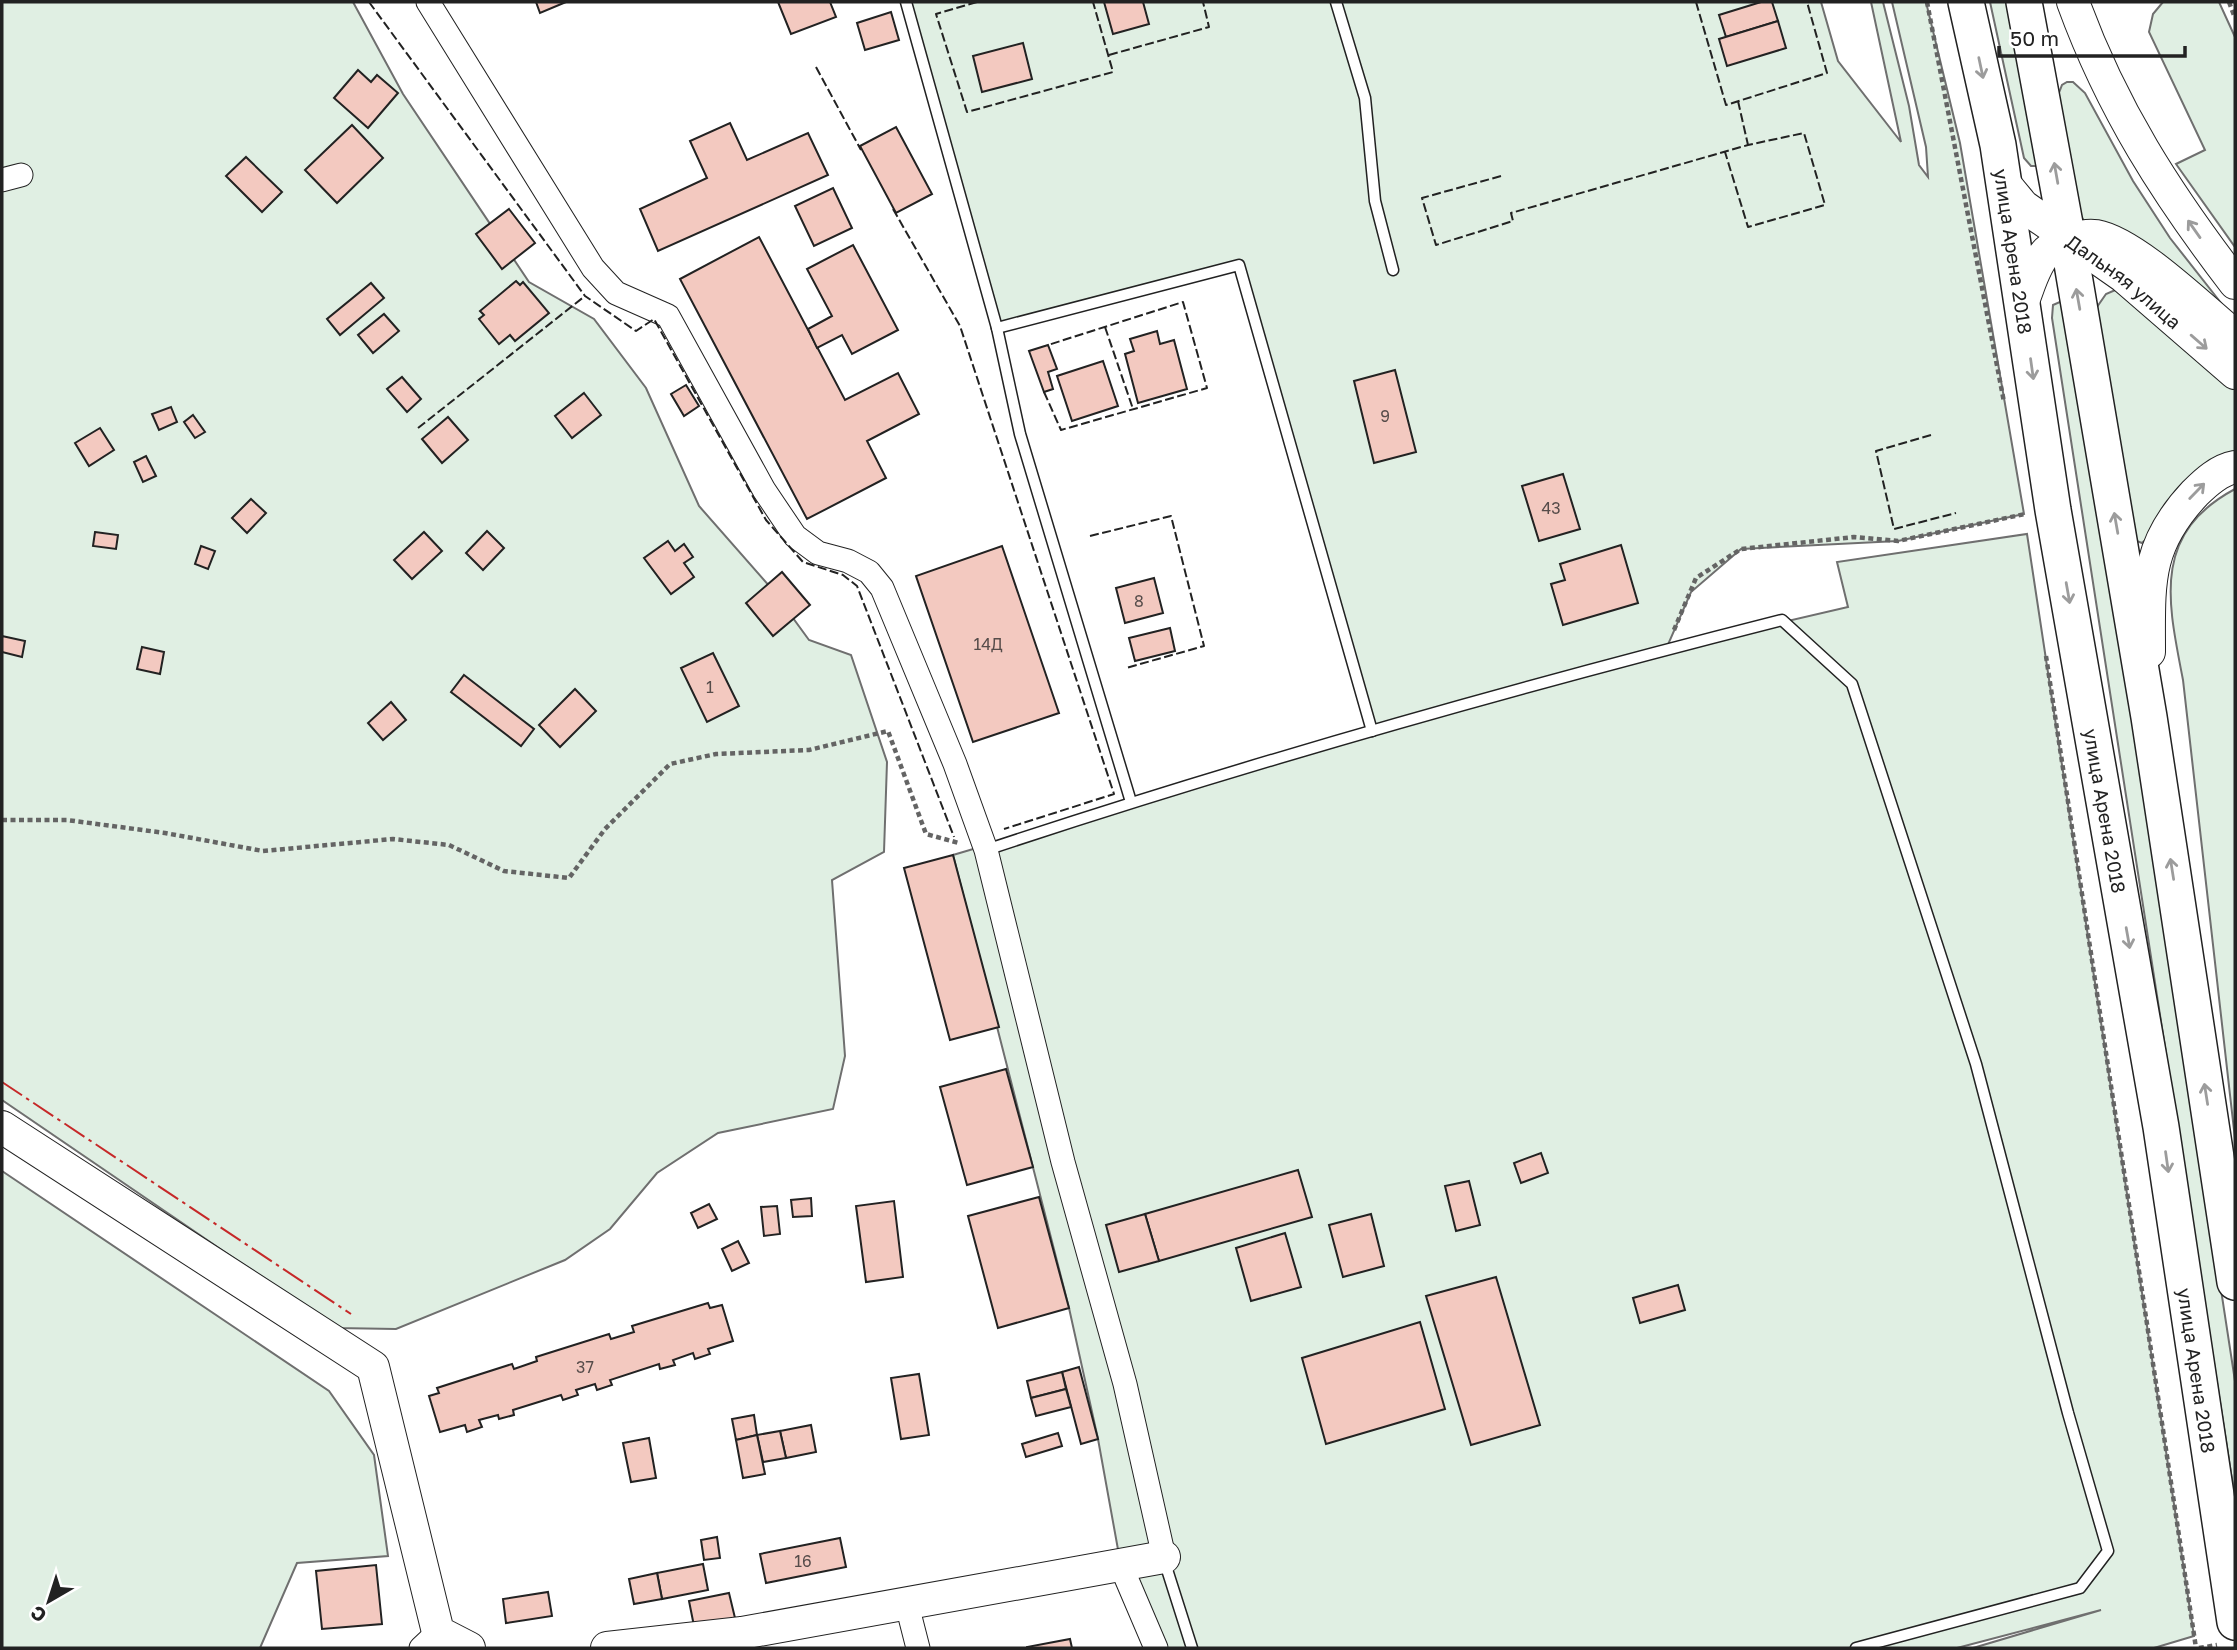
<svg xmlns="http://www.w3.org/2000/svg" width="2237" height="1650" viewBox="0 0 2237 1650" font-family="'Golos Text',sans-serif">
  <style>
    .green { fill: #e0efe3; stroke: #6f6f6f; stroke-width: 2 }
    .building { fill: #f3c9c0; stroke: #222; stroke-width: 2 }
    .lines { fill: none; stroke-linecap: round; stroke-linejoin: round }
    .lane-casing { stroke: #222; stroke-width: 13 }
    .street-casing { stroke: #222; stroke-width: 25 }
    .secondary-casing { stroke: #222; stroke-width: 34 }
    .primary-casing { stroke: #222; stroke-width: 38 }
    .path { stroke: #646464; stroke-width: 4.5; stroke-dasharray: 5 3.5; stroke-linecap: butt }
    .lane { stroke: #fff; stroke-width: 10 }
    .street { stroke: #fff; stroke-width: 23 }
    .secondary { stroke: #fff; stroke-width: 32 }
    .primary { stroke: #fff; stroke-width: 35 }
    .fence { stroke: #222; stroke-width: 2; stroke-dasharray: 9 3.5; stroke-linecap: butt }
    .power { stroke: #c62828; stroke-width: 2; stroke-dasharray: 24 5 3.5 5; stroke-linecap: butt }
    .oneway { stroke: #9c9c9c }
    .labels { text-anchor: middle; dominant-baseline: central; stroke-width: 5; stroke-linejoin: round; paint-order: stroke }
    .number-label { font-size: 16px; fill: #564c4a }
    .street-label { font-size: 19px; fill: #222; stroke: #fff }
  </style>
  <rect width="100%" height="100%" fill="#fff"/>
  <g class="green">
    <polygon points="2,2 353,2 403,94 529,282 594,319 646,388 699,506 771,588 809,640 851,655 887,762 884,852 832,880 845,1056 833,1109 718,1133 657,1173 610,1229 565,1260 396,1329 336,1328 2,1100"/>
    <polygon points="906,2 1821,2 1838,61 1901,142 1871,2 1883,2 1909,106 1919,165 1928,177 1926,147 1892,2 1926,2 1960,143 2024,514 1898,541 1741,549 1691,592 1666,649 1848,607 1837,562 2027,534 2194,1636 2154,1648 1973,1648 2101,1610 1957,1648 1148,1648 1121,1566 1098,1439 1069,1308 953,855 1372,731 1239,266 997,328"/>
    <polygon points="1990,2 2010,2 2037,166 2031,166 2024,158"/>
    <polygon points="2163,2 2219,2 2235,37 2235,247 2176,164 2205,150 2149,32 2153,14"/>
    <polygon points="2067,82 2073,82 2085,93 2133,181 2170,238 2225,308 2084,221 2079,213 2057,98 2062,85"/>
    <polygon points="2120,288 2235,385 2235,457 2142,543 2134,540 2097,307 2106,294"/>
    <polygon points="2062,301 2073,325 2235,1381 2235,1499 2052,318 2053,305"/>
    <path d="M2235,489v650l-52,-459c-15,-78 -32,-146 52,-191z"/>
    <polygon points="2,1171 329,1391 374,1455 388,1556 297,1563 260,1648 2,1648"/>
  </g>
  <g class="building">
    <polygon points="536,2 566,2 540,13"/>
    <polygon points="778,2 830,2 836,17 791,34"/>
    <polygon points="1104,2 1143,2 1149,24 1113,34"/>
    <polygon points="1761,2 1772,2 1778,21 1726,37 1719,15"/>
    <polygon points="891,12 899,40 865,50 857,23"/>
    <polygon points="1778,21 1786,48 1727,66 1719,39"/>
    <polygon points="1023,43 1032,79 982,92 973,56"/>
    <polygon points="358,70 371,82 377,75 398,93 368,128 334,98"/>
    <polygon points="730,123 747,160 808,133 828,175 658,251 640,209 707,178 690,141"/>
    <polygon points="352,125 383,158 337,203 305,170"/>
    <polygon points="896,127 932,194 896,213 860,146"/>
    <polygon points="246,157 282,192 262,212 226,176"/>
    <polygon points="833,188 852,228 814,246 795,206"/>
    <polygon points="509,209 535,243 502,269 476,234"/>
    <polygon points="759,237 845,400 898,373 919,414 867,441 886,478 807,519 680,279"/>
    <polygon points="853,245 898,330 852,354 842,335 817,348 808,329 832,316 807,269"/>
    <polygon points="516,281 520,285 523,282 549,313 515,341 510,335 499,344 479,319 484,315 480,311"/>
    <polygon points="371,283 384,298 340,335 327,319"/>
    <polygon points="384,314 399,331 373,353 358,335"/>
    <polygon points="1157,331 1160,344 1174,340 1187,389 1138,403 1125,354 1134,351 1130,339"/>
    <polygon points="1048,345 1057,369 1048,372 1053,389 1044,392 1029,351"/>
    <polygon points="1103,361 1118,406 1072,421 1057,376"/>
    <polygon points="1395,370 1416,452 1374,463 1354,381"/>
    <polygon points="402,377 421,399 407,412 387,389"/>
    <polygon points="686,385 699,406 684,416 671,394"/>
    <polygon points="584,393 601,415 572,438 555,416"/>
    <polygon points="171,407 177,422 159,430 152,414"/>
    <polygon points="193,415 205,432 195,438 184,422"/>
    <polygon points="448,417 468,440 442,463 422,439"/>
    <polygon points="100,428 114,450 89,466 75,443"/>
    <polygon points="146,456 156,476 143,482 134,462"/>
    <polygon points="1563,474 1580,529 1539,541 1522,486"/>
    <polygon points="251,499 266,513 247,533 232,518"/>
    <polygon points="487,531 504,548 483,570 466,553"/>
    <polygon points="95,532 118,535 116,549 93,546"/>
    <polygon points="424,532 442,551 412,579 394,560"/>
    <polygon points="668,541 675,551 684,544 693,557 684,563 694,577 671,594 644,558"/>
    <polygon points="1621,545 1638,603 1563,625 1551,584 1565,580 1560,564"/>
    <polygon points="201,546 215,551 208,569 195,564"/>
    <polygon points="1002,546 1059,713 973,742 916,576"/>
    <polygon points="782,572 810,605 773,636 746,603"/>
    <polygon points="1154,578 1163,613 1125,623 1116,588"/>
    <polygon points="1170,628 1175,651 1135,661 1129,638"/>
    <polygon points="2,636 25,641 22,657 2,652"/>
    <polygon points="142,647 164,652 160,674 137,669"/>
    <polygon points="713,653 739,706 707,722 681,668"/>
    <polygon points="464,675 534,729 521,746 451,692"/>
    <polygon points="575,689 596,711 560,747 539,725"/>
    <polygon points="391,702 406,720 383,740 368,723"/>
    <polygon points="953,855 999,1027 950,1040 904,868"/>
    <polygon points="1006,1069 1033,1167 967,1185 940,1087"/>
    <polygon points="1541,1153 1548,1173 1521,1183 1514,1163"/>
    <polygon points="1298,1170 1312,1217 1159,1261 1145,1214"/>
    <polygon points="1469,1181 1480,1225 1456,1231 1445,1186"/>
    <polygon points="1039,1197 1069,1308 998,1328 968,1216"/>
    <polygon points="811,1198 812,1216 793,1217 791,1200"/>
    <polygon points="894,1201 903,1277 866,1282 856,1206"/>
    <polygon points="709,1204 717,1219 698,1228 691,1213"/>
    <polygon points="777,1206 780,1234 764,1236 761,1207"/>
    <polygon points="1145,1214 1159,1261 1119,1272 1106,1225"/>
    <polygon points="1371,1214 1384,1266 1343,1277 1329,1225"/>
    <polygon points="1285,1233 1301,1287 1251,1301 1236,1248"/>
    <polygon points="738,1241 749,1263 732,1271 722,1249"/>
    <polygon points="1496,1277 1540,1425 1471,1445 1426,1296"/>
    <polygon points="1678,1285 1685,1310 1640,1323 1633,1298"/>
    <polygon points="708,1303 710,1308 722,1305 733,1341 708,1349 710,1354 695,1359 693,1353 673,1360 675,1365 660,1369 659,1364 610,1380 612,1385 597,1390 595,1384 576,1390 578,1395 563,1400 561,1395 513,1410 514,1415 499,1419 498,1415 479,1420 482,1427 467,1432 465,1425 440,1432 429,1396 439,1393 437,1388 512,1364 514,1369 537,1361 536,1357 609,1334 611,1339 634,1332 632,1326"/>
    <polygon points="1420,1322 1445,1409 1326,1444 1302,1358"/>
    <polygon points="1079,1367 1098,1439 1081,1444 1062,1372"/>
    <polygon points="1062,1372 1066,1389 1031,1398 1027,1381"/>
    <polygon points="919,1374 929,1435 901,1439 891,1378"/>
    <polygon points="1066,1389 1071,1407 1036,1416 1031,1398"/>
    <polygon points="754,1415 757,1435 736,1440 732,1419"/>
    <polygon points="811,1425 816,1452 786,1458 780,1431"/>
    <polygon points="780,1431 786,1458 763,1462 757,1435"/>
    <polygon points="1058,1433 1062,1446 1026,1457 1022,1444"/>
    <polygon points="757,1435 765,1474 743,1478 736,1440"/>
    <polygon points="649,1438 656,1478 631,1482 623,1443"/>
    <polygon points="717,1537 720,1558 704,1560 701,1540"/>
    <polygon points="840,1538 846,1567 766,1583 760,1554"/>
    <polygon points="703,1564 708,1590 662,1599 657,1573"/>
    <polygon points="376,1565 382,1624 322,1629 316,1571"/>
    <polygon points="657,1573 662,1599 634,1604 629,1579"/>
    <polygon points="548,1592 552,1616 506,1623 503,1599"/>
    <polygon points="729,1593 735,1618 694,1626 689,1601"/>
    <polygon points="1070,1639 1072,1648 1027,1648 1027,1647"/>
  </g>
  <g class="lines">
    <defs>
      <g id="lane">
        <polyline points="906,2 997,328 1020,434 1131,802"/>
        <polyline points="1336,2 1365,98 1375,201 1393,270"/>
        <polyline points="997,328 1239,265 1372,731"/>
        <path d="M986,850c262,-87 528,-162 796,-230l70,64 124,380 92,349 40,138 -28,37 -224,60"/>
        <polyline points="1164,1560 1192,1648"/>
      </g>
      <g id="street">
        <polyline points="428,2 593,268 616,293 668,316 764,490 795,536 818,553 848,561 869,572 882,588 955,764 986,850 1063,1162 1125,1384 1164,1557"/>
        <polyline points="2,180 21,175"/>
        <polyline points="1121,1566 1156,1648"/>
        <polyline points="907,1605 918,1648"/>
        <polyline points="421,1648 438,1632"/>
      </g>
      <g id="secondary">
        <path d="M2073,2c39,107 93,191 162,281"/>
        <path id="s1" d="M2004,183l19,23 100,70 112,97"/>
        <path d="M2023,301c6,-15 13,-42 27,-52 11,-8 33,-15 46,-13 39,7 107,74 139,100"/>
        <path d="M2149,652c0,-68 -4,-106 46,-159 11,-11 24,-23 40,-26"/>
        <polyline points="2,1127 373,1367 438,1632 469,1648"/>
        <polyline points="607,1648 742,1633 1164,1557"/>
      </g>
      <g id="primary">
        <path id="s2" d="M1966,2l32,143 55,365 108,617 74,495"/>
        <polyline points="2024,2 2068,240 2149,717 2235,1282"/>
      </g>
    </defs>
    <use href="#lane" class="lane-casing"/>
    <use href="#street" class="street-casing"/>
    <use href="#secondary" class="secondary-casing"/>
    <use href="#primary" class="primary-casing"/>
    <g class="path">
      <polyline points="1927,2 2004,402"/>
      <polyline points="2229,2 2235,18"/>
      <polyline points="1674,630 1696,578 1741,549 1854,537 1898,541 2025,514"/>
      <polyline points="2046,656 2196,1648"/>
      <polyline points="2,820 67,820 165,833 263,851 393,839 449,845 504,871 569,878 605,829 670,764 716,754 809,750 888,731 926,834 959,843"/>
      <polyline points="2199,1648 2217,1645"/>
    </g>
    <use href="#lane" class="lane"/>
    <use href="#street" class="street"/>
    <use href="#secondary" class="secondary"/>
    <use href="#primary" class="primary"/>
    <g class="fence">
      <polyline points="369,2 585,296 636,331 654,319 766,520 803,562 843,575 857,586 954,837"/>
      <polyline points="977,2 936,14 967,112 1113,72 1093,2"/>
      <polyline points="1696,2 1726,105 1827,73 1807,2"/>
      <polyline points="1109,55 1209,27 1203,2"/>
      <polyline points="816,67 861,150"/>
      <polyline points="1738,101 1748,145"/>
      <polyline points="1501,176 1422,198 1436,245 1513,221 1511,213 1748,145 1804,133 1825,205 1748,227 1725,152"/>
      <polyline points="893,209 960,326 1114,794 1004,829"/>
      <polyline points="1105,327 1133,409"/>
      <polyline points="1044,392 1061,430 1207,388 1183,302 1048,345"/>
      <polyline points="418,428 585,296"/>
      <polyline points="1931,435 1876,451 1894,529 1956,513"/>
      <polyline points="1090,536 1171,516 1204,646 1126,668"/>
    </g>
    <polyline class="power" points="2,1082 351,1314"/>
  </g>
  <defs><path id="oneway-shaft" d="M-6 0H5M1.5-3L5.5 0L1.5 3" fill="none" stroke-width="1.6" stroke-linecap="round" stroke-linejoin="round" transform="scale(1.75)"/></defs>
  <g class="oneway">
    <use href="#oneway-shaft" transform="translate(1981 68) rotate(78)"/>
    <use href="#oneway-shaft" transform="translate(2056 173) rotate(-100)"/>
    <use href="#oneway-shaft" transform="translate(2194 229) rotate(-125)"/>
    <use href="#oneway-shaft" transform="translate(2078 299) rotate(-100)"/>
    <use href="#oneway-shaft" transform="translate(2199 342) rotate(41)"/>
    <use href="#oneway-shaft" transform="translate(2032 369) rotate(82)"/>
    <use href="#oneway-shaft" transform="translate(2197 491) rotate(-46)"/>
    <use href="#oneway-shaft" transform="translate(2116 523) rotate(-100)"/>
    <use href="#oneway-shaft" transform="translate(2068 593) rotate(80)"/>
    <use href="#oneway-shaft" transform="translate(2172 869) rotate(-99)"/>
    <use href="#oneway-shaft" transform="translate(2128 938) rotate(80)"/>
    <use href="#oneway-shaft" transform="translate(2206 1094) rotate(-99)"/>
    <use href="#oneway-shaft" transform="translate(2167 1162) rotate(82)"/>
  </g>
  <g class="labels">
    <g class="number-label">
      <text x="1385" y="416">9</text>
      <text x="1551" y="508">43</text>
      <text x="1139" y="601">8</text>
      <text x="988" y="644">14Д</text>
      <text x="710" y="687">1</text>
      <text x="585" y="1367">37</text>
      <text x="803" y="1561">16</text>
    </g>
    <g class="street-label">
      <text stroke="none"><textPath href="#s2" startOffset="254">улица Арена 2018</textPath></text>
      <text stroke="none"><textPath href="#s1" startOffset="156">Дальняя улица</textPath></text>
      <text stroke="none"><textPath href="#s2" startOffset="821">улица Арена 2018</textPath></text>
      <text stroke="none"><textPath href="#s2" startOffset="1388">улица Арена 2018</textPath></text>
    </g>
  </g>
  <rect width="2237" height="1650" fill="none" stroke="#222222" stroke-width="7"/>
  <g transform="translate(49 1601) rotate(219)" stroke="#ffffff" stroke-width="5" paint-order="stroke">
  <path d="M0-5L12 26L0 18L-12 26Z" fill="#222222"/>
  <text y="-10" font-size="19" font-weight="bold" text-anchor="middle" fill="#222222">С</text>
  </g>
  <path d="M1999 46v10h186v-10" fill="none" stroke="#222222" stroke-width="3.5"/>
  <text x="2010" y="46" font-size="21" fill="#222222" stroke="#ffffff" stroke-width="5" paint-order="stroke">50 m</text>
</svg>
